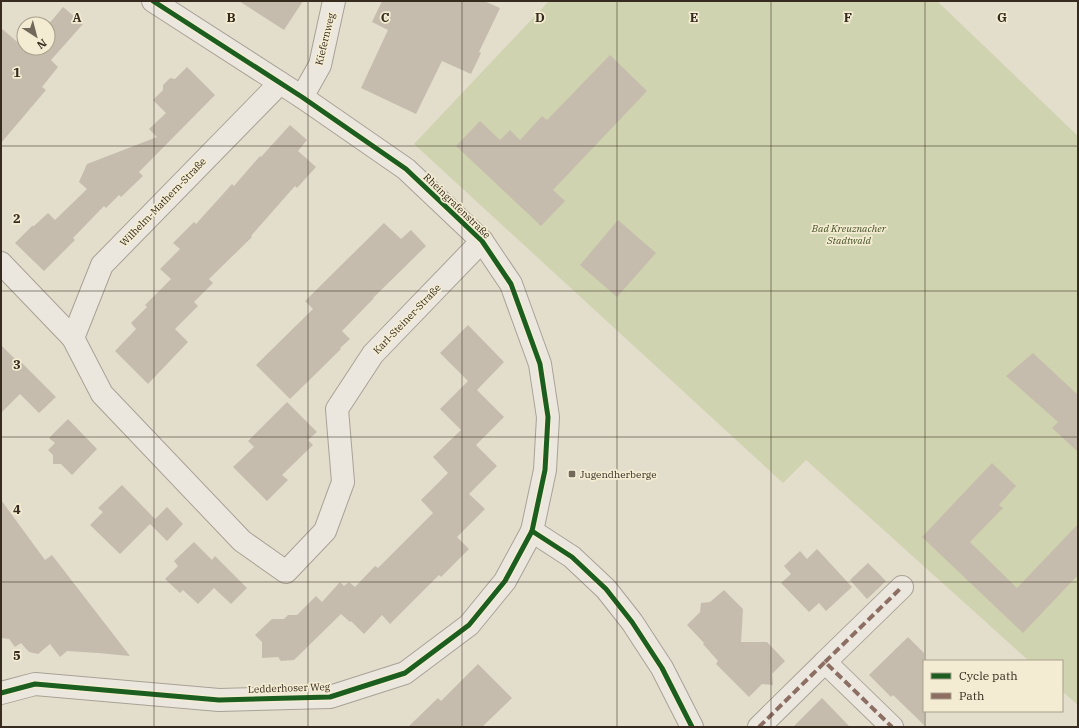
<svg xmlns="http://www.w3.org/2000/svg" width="1079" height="728" viewBox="0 0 1079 728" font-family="'IBM Plex Serif',serif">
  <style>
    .green { fill: #d0d3af }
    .building { fill: #c6bcad }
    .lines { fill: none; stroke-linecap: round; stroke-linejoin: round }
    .minor-casing { stroke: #a8a296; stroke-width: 24 }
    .minor { stroke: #ebe7de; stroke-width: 22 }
    .quiet { stroke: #8d6e63; stroke-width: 4; stroke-dasharray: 8 4; stroke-linecap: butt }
    .cycleway-casing { stroke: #f4ecd2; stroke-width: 8 }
    .cycleway { stroke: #1b5e20; stroke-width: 5 }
    .grid { fill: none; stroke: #362b1e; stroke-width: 1; stroke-opacity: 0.55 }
    .poi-dot { fill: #73695b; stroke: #f4ecd2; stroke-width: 1.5 }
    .labels { text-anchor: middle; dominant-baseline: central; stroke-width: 3.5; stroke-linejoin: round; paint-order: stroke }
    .street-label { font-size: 10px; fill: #362b1e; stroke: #f4ecd2 }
    .park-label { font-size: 10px; font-style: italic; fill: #445225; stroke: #f4ecd2 }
    .poi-label { font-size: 10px; fill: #362b1e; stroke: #f4ecd2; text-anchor: start }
    .grid-label { font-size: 13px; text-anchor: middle; font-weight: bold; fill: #362b1e; stroke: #f4ecd2; stroke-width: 3.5; stroke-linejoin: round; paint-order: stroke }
  </style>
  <rect width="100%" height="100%" fill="#e3ddcc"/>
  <polygon class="green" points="549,1 937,1 1078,136 1078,705 1062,691 1062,661 1029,661 806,460 783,483 414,144"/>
  <g class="building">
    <polygon points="239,1 303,1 284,30"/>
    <polygon points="382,1 484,1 500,8 479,52 481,53 471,74 442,61 416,114 361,88 388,30 372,22"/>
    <polygon points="63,7 83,24 51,60 58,67 42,87 46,90 1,143 1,28 22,46 24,43 24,48 48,48 48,25"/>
    <polygon points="610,55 647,91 553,190 565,201 541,226 456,146 480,121 500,140 510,130 520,140 542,116 547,120"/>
    <polygon points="187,67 215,95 139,172 143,176 121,197 119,195 106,208 104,206 73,238 75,240 44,271 15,243 32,226 34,226 48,213 55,220 87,189 79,182 87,164 157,137 149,129 166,113 153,100 163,90 163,85 170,78 175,79"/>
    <polygon points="290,125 307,140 298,151 316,167 297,188 295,186 251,236 252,237 209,279 213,283 194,302 198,306 175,329 188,342 148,384 115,351 136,329 131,323 147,307 145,305 171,279 160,269 180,249 173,243 194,222 196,224 232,184 234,186 260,156 261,157"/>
    <polygon points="618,220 656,253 617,297 580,265"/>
    <polygon points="384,223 401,239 411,230 426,246 373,298 374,298 342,331 350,339 340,348 341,349 290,399 256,365 313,309 305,301"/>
    <polygon points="468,325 504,362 477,390 504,417 476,445 497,466 469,494 485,509 457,537 469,549 441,577 439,575 390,624 382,615 364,634 351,621 350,622 341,614 294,660 281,661 278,657 262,658 262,642 255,635 272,619 284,619 288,615 297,615 316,596 322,602 340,582 344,586 349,582 355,587 375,566 378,568 433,513 421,500 448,473 433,457 461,430 440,409 468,381 440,353"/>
    <polygon points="1,345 16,360 20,361 56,397 39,413 20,394 1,413"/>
    <polygon points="1033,353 1078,395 1078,452 1052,428 1058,422 1006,376"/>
    <polygon points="287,402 317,432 308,440 313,445 282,475 288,480 267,501 233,467 254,447 248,441"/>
    <polygon points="68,419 97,449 72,475 61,464 53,464 53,455 48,450 55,443 49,438"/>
    <polygon points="992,463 1016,486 999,505 1003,508 970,542 1017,588 1078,524 1078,575 1023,633 922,537"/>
    <polygon points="122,485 155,519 167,507 183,524 167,541 150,524 120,554 90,525 103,512 98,508"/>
    <polygon points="1,500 45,560 52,555 130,656 98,653 67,651 60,657 50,644 38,654 29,652 21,643 15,647 9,639 1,638"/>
    <polygon points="194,542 212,560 215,556 247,588 231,604 214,588 198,604 183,590 180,593 165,579 178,566 174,561"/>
    <polygon points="817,549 852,587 826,611 819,603 809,612 781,583 791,574 784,566 800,551 807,559"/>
    <polygon points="868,563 886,581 867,599 850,580"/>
    <polygon points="724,590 743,609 741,642 767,642 785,661 772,674 773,685 762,684 749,697 716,664 718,661 703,644 704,643 687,625 700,612 701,603 710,602"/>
    <polygon points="908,637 924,653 924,725 893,695 891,697 869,675"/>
    <polygon points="478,664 512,698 482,727 408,727 438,698 441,701"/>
    <polygon points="822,698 850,727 793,727"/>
  </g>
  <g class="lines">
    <defs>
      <g id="minor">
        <polyline points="280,83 102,265 73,338 102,394 242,541 286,572 325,531 343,482 337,409 373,354 482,241"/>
        <polyline points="302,97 320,65 334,1"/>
        <polyline points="1,263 73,338"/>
        <polyline points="532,531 572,557 606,589 632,622 662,668 692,727"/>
        <polyline points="825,662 902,587"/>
        <polyline points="1,693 35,684 219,700 330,697 405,673 469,625 505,581 532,531 545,470 548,417 540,364 511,284 482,241 406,169 302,97 153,1"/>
        <polyline points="759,727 825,662 892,727"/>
      </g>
    </defs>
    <use href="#minor" class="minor-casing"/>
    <use href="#minor" class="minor"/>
    <g class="quiet">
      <polyline points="825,662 902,587"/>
      <polyline points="759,727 825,662 892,727"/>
    </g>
    <defs>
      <g id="cycleway">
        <polyline points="532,531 572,557 606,589 632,622 662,668 692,727"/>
        <polyline points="1,693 35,684 219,700 330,697 405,673 469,625 505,581 532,531 545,470 548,417 540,364 511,284 482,241 406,169 302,97 153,1"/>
      </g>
    </defs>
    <use href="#cycleway" class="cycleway-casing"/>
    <use href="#cycleway" class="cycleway"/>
  </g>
  <path class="grid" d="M154,1v726M308,1v726M462,1v726M617,1v726M771,1v726M925,1v660M1,146h1077M1,291h1077M1,437h1077M1,582h1077M925,711v16"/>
  <rect class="poi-dot" x="568" y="470" width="8" height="8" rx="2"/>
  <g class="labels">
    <g class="street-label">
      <text transform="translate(325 39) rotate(-76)">Kiefernweg</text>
      <text transform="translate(163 202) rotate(-46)">Wilhelm-Mathern-Straße</text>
      <text transform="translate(457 206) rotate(44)">Rheingrafenstraße</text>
      <text transform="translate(407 319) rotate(-46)">Karl-Steiner-Straße</text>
      <text transform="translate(289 688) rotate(-2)">Ledderhoser Weg</text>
    </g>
    <g class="park-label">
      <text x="849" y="228">Bad Kreuznacher<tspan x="849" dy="12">Stadtwald</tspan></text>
    </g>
    <g class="poi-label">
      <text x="580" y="474">Jugendherberge</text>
    </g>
  </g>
  <g class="grid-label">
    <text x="77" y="22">A</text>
    <text x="231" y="22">B</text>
    <text x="385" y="22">C</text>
    <text x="540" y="22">D</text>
    <text x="694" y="22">E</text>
    <text x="848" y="22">F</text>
    <text x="1002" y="22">G</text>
    <text x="17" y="77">1</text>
    <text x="17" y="223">2</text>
    <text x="17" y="369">3</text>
    <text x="17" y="514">4</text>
    <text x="17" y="660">5</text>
  </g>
  <rect width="1079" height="728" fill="none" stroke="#362b1e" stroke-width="4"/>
  <rect x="923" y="660" width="140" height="52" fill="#f4ecd2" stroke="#a89f8a"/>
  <rect x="931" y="673" width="20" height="6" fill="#1b5e20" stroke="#a89f8a"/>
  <text x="959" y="680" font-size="12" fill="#362b1e">Cycle path</text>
  <rect x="931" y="693" width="20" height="6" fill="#8d6e63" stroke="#a89f8a"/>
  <text x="959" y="700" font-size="12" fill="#362b1e">Path</text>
  <g transform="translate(36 36) rotate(144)"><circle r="19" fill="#f4ecd2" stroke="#a89f8a"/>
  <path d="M0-3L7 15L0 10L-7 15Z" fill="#73695b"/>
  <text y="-6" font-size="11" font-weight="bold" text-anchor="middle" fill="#362b1e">N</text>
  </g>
</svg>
